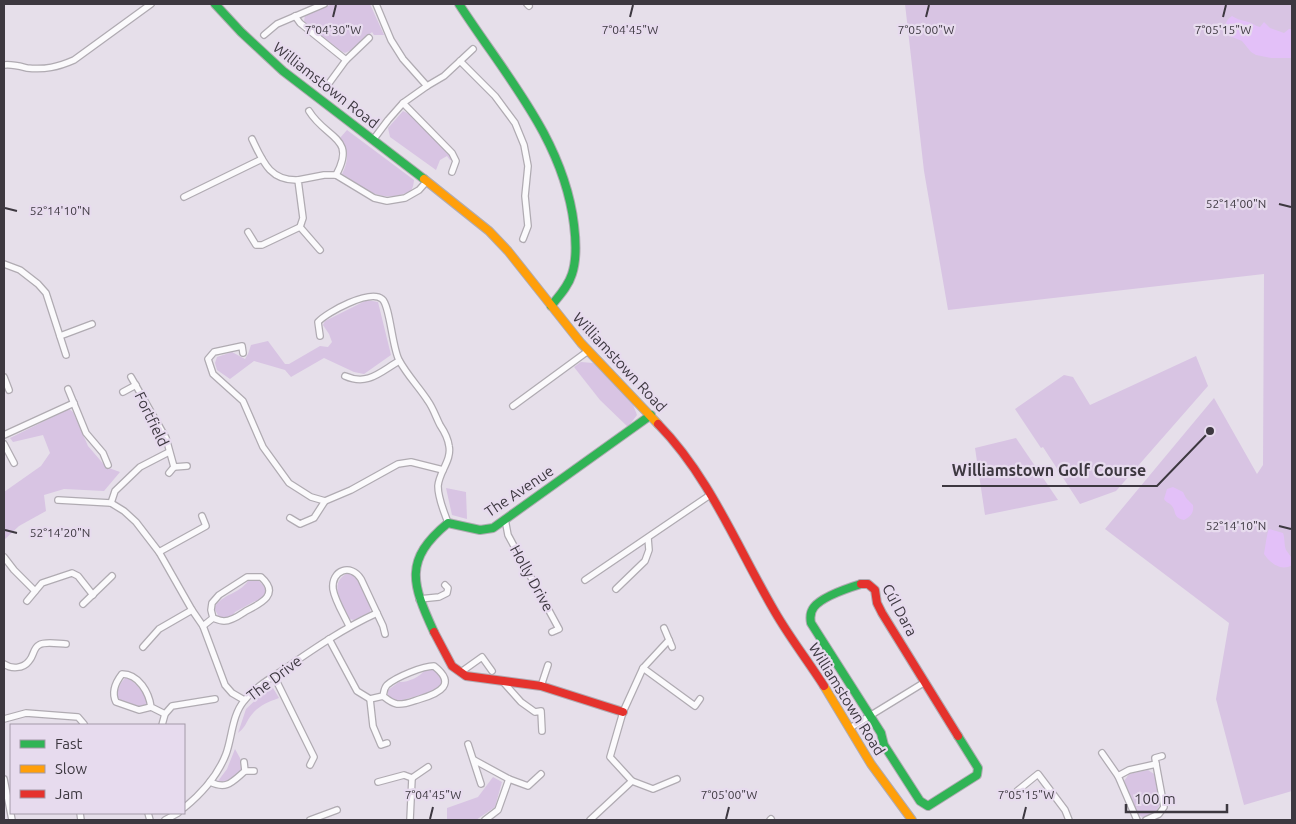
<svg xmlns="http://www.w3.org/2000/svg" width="1296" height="824" viewBox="0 0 1296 824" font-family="Ubuntu,sans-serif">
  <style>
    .green { fill: #d8c4e3 }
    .water { fill: #e3c0f8 }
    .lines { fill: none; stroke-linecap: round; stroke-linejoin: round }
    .street-casing { stroke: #b0abb2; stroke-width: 8 }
    .fast-casing { stroke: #b0abb2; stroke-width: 10 }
    .slow-casing { stroke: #b0abb2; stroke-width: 10 }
    .jam-casing { stroke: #b0abb2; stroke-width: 10 }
    .street { stroke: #fbfafc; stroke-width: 5.5 }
    .fast { stroke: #30b455; stroke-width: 8 }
    .slow { stroke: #ff9f0a; stroke-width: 8 }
    .jam { stroke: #e5322d; stroke-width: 8 }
    .ticks { fill: none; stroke: #3d3840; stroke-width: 2 }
    .labels { text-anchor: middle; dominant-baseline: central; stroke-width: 4.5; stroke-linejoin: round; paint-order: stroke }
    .street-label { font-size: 15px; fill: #3d3840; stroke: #e7dbee }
    .ticks-label { font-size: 12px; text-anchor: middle; fill: #3d3840; stroke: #e7dbee; stroke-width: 4.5; stroke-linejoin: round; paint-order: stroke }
    .leader { fill: none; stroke: #3d3840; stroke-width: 2 }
    .callout-dot { fill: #3d3840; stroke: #e7dbee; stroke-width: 2 }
    .callout-label { font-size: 16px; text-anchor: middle; font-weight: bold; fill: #3d3840; stroke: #e7dbee; stroke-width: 4.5; stroke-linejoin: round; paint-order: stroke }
  </style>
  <rect width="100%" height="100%" fill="#e6dfea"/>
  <g class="green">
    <polygon points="333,4 370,4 384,35 374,35 372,32 351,50 345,53 341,51 304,22 305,14"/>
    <polygon points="905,4 1292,4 1292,791 1244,805 1216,699 1229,623 1105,529 1214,398 1257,474 1263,465 1264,274 948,310 924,171"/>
    <path d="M403,111c16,7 42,33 50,49h-3l-3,-4 -7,4 -4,10 -46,-33 -2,-9z"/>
    <path d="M347,130l67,50c-1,9 -2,12 -11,14 -26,8 -40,-7 -61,-20 7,-13 7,-24 -2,-36z"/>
    <polygon points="367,300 378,302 391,355 364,374 354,372 324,358 291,377 285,370 254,361 230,379 217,370 215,363 217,357 232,352 245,359 248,354 251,345 268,341 285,364 289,364 320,346 328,347 332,342 329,334 323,325 325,321"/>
    <polygon points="1196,356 1208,386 1116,491 1080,504 1043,447 1041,448 1015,409 1064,375 1073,377 1090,405"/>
    <polygon points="581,362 593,363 632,402 637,415 628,427 600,400 574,367"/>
    <polygon points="69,409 73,412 88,446 106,467 120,472 104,491 64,489 44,495 46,511 19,526 4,540 4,492 41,466 50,453 43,435 13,442 10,438"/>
    <polygon points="1016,438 1058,500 985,515 975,448"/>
    <polygon points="446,488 466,492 467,519 452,515"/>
    <path d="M346,574h5l6,4 14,29 -1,5 -16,8 -5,-1c-6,-14 -21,-35 -3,-45z"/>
    <path d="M257,579l7,7 2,7 -4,6 -5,3 -2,-1 -20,11c-3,6 -9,6 -16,5l-5,-9c9,-15 24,-13 34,-27z"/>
    <path d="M434,669c8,5 10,13 4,21l-39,11 -11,-4v-7l11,-8c7,1 21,-5 25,-11z"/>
    <path d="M126,677c10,6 19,15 21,27 -8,7 -20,0 -28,-3l-3,-7 5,-11z"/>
    <path d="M269,687l4,1 6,10c-14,5 -23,9 -31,22 -3,6 -5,9 -10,13l8,-24z"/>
    <polygon points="235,749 240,758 241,771 226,783 221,784 218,781 227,769"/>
    <path d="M1148,770l6,4c5,19 15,38 -12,43l-4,-3 -14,-33 5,-7z"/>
    <polygon points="493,777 502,782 495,807 476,820 447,820 447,808 478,797"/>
  </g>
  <g class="water">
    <path d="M1232,16c6,4 10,4 16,6 5,1 7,4 12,5l4,-5 6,6 14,5 5,-4h3v29h-21l-15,-3 -5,-3 -9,-11 -15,-6c-2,-8 -3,-14 5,-19z"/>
    <path d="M1173,487l10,5 3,6 7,7c1,8 -2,11 -9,15 -13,-3 -6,-9 -14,-16 -2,-1 -5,-3 -6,-5l3,-10z"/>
    <path d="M1269,529l14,4c2,5 1,12 3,17 4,6 7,7 6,15 -11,7 -22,-2 -28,-11 1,-5 3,-22 5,-25z"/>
  </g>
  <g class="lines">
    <defs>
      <g id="street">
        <polyline points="376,4 391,40 403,59 427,86"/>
        <polyline points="527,4 529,6"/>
        <polyline points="295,16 300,23 346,60"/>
        <polyline points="264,35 277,24 324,4"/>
        <polyline points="460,61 495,96 515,123 524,145 528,166 525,196 528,226 523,239"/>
        <path d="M4,65c8,-1 15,1 23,3 18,2 31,-1 47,-8l77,-56"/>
        <polyline points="327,86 346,60 369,38"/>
        <polyline points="403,103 452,153 456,161 452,172"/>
        <path d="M309,111c17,28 48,26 27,64"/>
        <path d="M252,139c11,23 18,42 46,41"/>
        <polyline points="373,140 388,120 403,103 427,86 444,76 473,49"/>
        <polyline points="184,197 262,159"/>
        <polyline points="300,227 320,250"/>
        <polyline points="248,232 256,245 262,245 300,227 303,218 298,180 324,175 336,175 374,198 387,201 405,198 419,190 427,181"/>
        <polyline points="4,264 20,270 38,284 46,293 66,355"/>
        <polyline points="60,336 92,324"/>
        <path d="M320,336l-2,-14c9,-10 52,-33 64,-23 8,6 10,48 17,61 8,15 20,27 29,41 5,7 8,16 12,24 4,6 8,13 9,21 3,14 -10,26 -11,40 0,13 6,25 10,37"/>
        <polyline points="243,353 242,346 214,352 208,359 213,374 243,401 263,447 289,483 311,497 325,501"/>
        <path d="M345,376c23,10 35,-4 54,-15"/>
        <polyline points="4,377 9,390"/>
        <polyline points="131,377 166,438 174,467"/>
        <polyline points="68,389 86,433 103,453 108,465"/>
        <polyline points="123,392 136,385"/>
        <polyline points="513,406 588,351"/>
        <polyline points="4,435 74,403"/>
        <polyline points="4,444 14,463"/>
        <polyline points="169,473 174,467 187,466"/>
        <polyline points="58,500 111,503 124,511 136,522 159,552 192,610 203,626 225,685 232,693 244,700"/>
        <polyline points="111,503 115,491 140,467 169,452"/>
        <polyline points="290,518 300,524 314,518 325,501 351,490 398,464 411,462 443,470"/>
        <polyline points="505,519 508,535 559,629 552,632"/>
        <polyline points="159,552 206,526 202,516"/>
        <polyline points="4,557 14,570 35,591"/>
        <polyline points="585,580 710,495"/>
        <polyline points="616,589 645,561 649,550 648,538"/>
        <polyline points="419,599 439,597 447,593 448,588 445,585"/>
        <polyline points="27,601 42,583 72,573 78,576 93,595"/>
        <polyline points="83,604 112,576"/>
        <path d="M203,626l10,-8 -2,-8 1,-7 7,-8 28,-18h14c19,17 1,26 -15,34 -6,4 -14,10 -22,10 -4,0 -8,-2 -11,-3"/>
        <path d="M349,626c-5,-11 -14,-25 -16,-37 -2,-19 18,-26 28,-10l22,47 2,8"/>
        <polyline points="664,628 672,647"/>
        <path d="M329,639l28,52 13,8 13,-3c5,4 8,7 14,8 8,1 16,-3 23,-5 20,-6 37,-15 14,-33 -11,0 -38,11 -47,19 -3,3 -3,7 -4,11"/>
        <polyline points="669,640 643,668 623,712 610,757 632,781 653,789 677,779"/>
        <polyline points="143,647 159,629 192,610"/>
        <path d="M4,664c7,5 19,5 25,-3 5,-5 4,-13 10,-16 6,-4 20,-1 27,-1"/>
        <polyline points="643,668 695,706 700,699"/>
        <polyline points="461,672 482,657 492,671"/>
        <polyline points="274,676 314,757 310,765"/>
        <polyline points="504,683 521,702 535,712 541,711 542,731"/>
        <polyline points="541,686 548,665"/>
        <polyline points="370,699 373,726 381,745 387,743"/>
        <path d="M151,707c-2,-14 -12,-33 -29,-33 -7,9 -11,18 -6,28l23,8 12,-3 14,7"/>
        <polyline points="4,719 26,713 78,717 84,724"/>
        <polyline points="162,725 165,714 172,706 215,699"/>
        <polyline points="850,728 925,682"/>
        <polyline points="468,744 481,784"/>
        <polyline points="1102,753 1118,776"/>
        <polyline points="474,760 509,779 528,786 541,774"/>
        <polyline points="1156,764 1155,758 1162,756"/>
        <polyline points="245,771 254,771"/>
        <polyline points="412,778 428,767"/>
        <polyline points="4,779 12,820"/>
        <path d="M210,782c17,8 22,0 35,-11l-1,-9"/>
        <polyline points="378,782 404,775 412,778"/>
        <polyline points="1017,791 1038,774 1065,810 1069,820"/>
        <path d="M184,808c17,-14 34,-33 42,-54 6,-16 6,-39 18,-53 11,-14 27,-23 42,-33 29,-20 58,-40 91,-55"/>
        <polyline points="80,813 81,820"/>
        <polyline points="148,813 150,820"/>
        <polyline points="165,820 178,813"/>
        <polyline points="310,820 337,810"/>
        <polyline points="410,820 412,778"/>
        <polyline points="485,820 498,810 509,779"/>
        <polyline points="590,820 632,781"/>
        <polyline points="770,820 771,819"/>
        <polyline points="1137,820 1118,776 1129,770 1156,764 1164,807 1159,814 1146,820"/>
      </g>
      <g id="fast">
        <polyline points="215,4 241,32 283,71 424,179"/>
        <path d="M459,4c45,70 105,135 115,221 2,16 3,34 -2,49 -4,13 -13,22 -21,32"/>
        <path d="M861,584c-13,4 -39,13 -47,23 -4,5 -4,11 -3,16l70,110 3,12 36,56 8,5 49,-31 1,-7 -20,-32"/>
        <path d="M434,632c-22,-48 -31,-72 14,-109l32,7 13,-2 158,-113"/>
      </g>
      <g id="slow">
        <polyline points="424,179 489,231 508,251 581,343 658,424"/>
        <polyline points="824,686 871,764 912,820"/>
      </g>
      <g id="jam">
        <path d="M658,424c52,53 80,125 117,188 15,26 33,49 49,74"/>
        <polyline points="861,584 868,584 875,590 877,603 882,613 958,736"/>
        <polyline points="434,632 452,666 466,676 541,686 623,712"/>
      </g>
    </defs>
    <use href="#street" class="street-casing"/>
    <use href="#fast" class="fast-casing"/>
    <use href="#slow" class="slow-casing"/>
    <use href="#jam" class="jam-casing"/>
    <use href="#street" class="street"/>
    <use href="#fast" class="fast"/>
    <use href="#slow" class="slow"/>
    <use href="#jam" class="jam"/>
  </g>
  <path class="ticks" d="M333,17l3,-12M630,17l3,-12M926,17l3,-12M1223,17l3,-12M1279,204l12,3M5,208l12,3M1279,526l12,3M5,530l12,3M430,819l3,-12M726,819l3,-12M1023,819l3,-12"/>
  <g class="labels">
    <g class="street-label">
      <text transform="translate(326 85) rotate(38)">Williamstown Road</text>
      <text transform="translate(620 362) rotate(47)">Williamstown Road</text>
      <text transform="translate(152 419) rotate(64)">Fortfield</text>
      <text transform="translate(519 491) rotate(-34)">The Avenue</text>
      <text transform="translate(532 578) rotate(61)">Holly Drive</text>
      <text transform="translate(900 610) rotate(62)">Cúl Dara</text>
      <text transform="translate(274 678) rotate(-37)">The Drive</text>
      <text transform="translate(847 699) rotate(58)">Williamstown Road</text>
    </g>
  </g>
  <g class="ticks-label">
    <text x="333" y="34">7°04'30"W</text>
    <text x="630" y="34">7°04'45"W</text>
    <text x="926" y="34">7°05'00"W</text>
    <text x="1223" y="34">7°05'15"W</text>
    <text x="1236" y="208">52°14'00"N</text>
    <text x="60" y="215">52°14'10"N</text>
    <text x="1236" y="530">52°14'10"N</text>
    <text x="60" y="537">52°14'20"N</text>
    <text x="433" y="799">7°04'45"W</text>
    <text x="729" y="799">7°05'00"W</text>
    <text x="1026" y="799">7°05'15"W</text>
  </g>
  <path class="leader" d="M1210 431L1157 486H942"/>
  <circle class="callout-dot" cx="1210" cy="431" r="5"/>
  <g class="callout-label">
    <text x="1049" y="476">Williamstown Golf Course</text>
  </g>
  <rect width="1296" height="824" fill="none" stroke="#3d3840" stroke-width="10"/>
  <rect x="10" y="724" width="175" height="90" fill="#e7dbee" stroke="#a39aa8"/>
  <rect x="20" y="740" width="25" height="8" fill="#30b455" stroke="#a39aa8"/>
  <text x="55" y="749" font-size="15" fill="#3d3840">Fast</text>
  <rect x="20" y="765" width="25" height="8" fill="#ff9f0a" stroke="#a39aa8"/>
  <text x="55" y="774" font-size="15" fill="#3d3840">Slow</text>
  <rect x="20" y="790" width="25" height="8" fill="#e5322d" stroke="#a39aa8"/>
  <text x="55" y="799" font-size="15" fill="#3d3840">Jam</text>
  <path d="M1126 804v8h101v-8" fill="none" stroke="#3d3840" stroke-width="2.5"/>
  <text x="1134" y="804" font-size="15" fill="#3d3840" stroke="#e7dbee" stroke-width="4" paint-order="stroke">100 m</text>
</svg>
